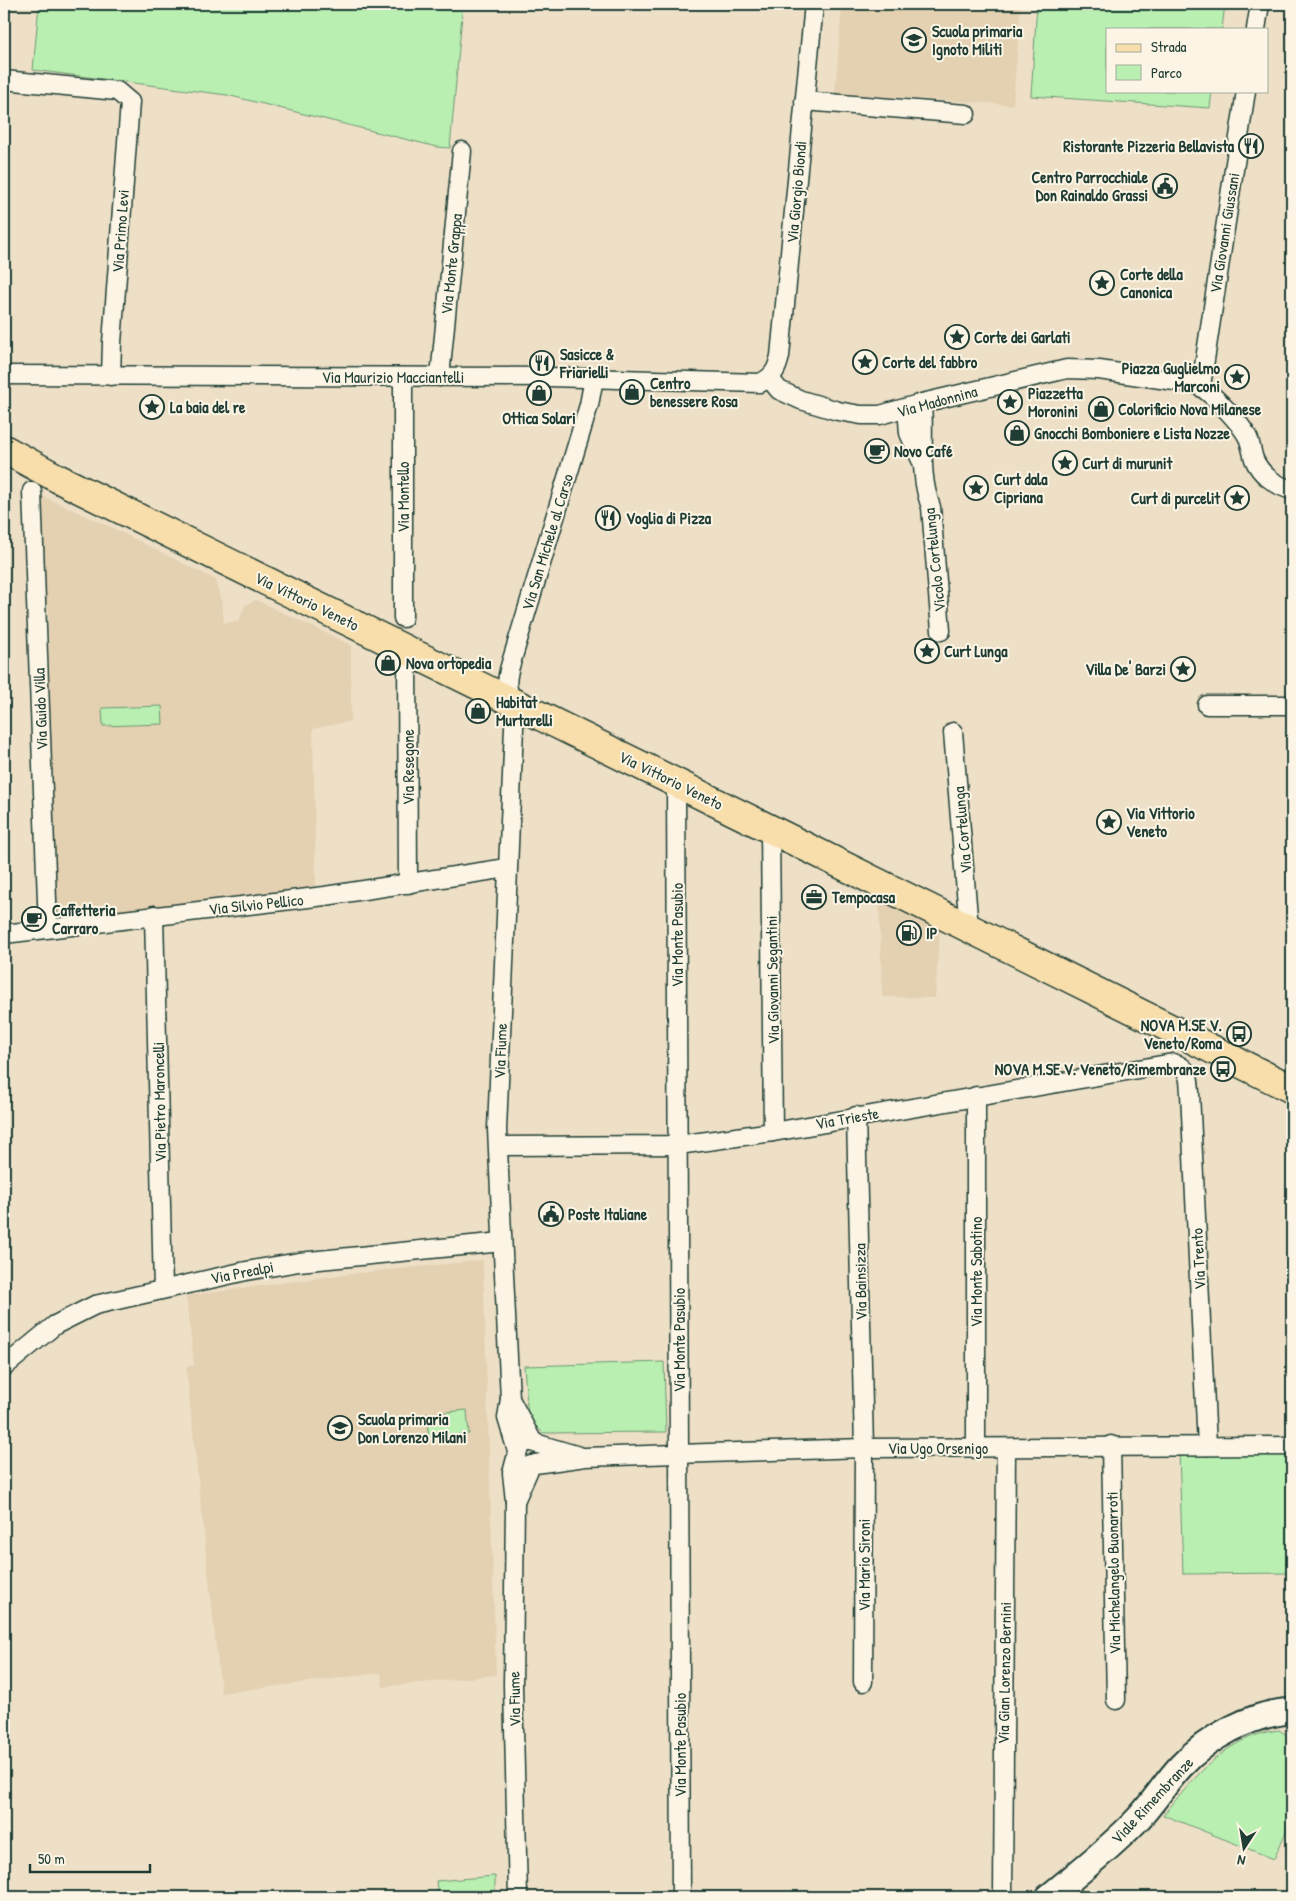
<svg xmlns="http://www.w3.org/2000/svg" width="1296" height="1901" viewBox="0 0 1296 1901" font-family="'Patrick Hand',sans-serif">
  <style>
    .built { fill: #e4d1b2 }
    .green { fill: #b9efb1; stroke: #6c9672 }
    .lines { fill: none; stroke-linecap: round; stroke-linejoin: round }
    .street-casing { stroke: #1f3d34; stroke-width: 21 }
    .secondary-casing { stroke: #1f3d34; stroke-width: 29 }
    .primary-casing { stroke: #1f3d34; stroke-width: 31 }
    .street { stroke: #fcf5e5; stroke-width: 18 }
    .secondary { stroke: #fcf5e5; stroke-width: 25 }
    .primary { stroke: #f8deab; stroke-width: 28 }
    .labels { text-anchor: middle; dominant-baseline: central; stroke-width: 4; stroke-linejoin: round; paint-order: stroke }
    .poi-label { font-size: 16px; font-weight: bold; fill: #1f3d34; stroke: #fcf5e5; text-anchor: start }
    .street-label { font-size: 16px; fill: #1f3d34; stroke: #fcf5e5 }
  </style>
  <rect width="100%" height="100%" fill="#eee0c7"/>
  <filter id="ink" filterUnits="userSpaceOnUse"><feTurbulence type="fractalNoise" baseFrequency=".02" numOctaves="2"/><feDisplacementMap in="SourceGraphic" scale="10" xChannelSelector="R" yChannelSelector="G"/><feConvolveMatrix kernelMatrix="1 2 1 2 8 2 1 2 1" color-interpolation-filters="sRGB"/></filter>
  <g filter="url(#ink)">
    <g class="built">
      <polygon points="842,4 1021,4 1013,105 835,93"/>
      <polygon points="40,495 111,527 216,580 222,602 224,623 239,621 245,605 256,600 351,645 351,721 313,729 316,887 55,919 48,603 42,603"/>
      <polygon points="879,901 940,931 935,998 882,997"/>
      <polygon points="483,1260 496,1675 383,1687 381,1673 221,1693 186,1367 194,1365 186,1296 331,1276"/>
    </g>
    <g class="green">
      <polygon points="39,4 463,4 450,148 437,147 227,95 33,70"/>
      <polygon points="1037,4 1225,4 1222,29 1107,29 1107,91 1212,91 1210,108 1031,96"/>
      <polygon points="162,706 163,724 103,726 102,708"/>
      <polygon points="664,1362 666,1432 543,1433 528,1418 524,1366"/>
      <polygon points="467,1410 469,1434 429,1438 426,1414"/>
      <polygon points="1179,1452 1292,1453 1292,1573 1183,1574"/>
      <path d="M1279,1730l11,7 2,81 -18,41 -111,-44c33,-38 62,-79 116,-85z"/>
      <polygon points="495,1876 495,1897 438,1897 436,1881"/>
    </g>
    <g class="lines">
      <defs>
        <g id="street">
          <polyline points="1256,29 1260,4"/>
          <polyline points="4,80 117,91 130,102 112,343 111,376"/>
          <polyline points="804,101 966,114"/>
          <path d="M4,375l544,2 212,6c13,-6 17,-13 20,-27l34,-352"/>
          <polyline points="403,377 403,618"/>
          <polyline points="440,377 462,151"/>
          <path d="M770,379l9,11 22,10 37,11 23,4h19l42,-12 145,-34 32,1 96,14c14,5 48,41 54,56 2,6 3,13 5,19 6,15 22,27 38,31"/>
          <polyline points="1201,386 1246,91"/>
          <path d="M922,403c3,36 -4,70 9,104l10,124"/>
          <polyline points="907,408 909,433 921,460"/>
          <polyline points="32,491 48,928"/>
          <polyline points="407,650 408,884"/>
          <polyline points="1207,705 1292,705"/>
          <polyline points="953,732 969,929"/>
          <polyline points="676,783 681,1897"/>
          <polyline points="770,829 773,1132"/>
          <polyline points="154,915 163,1289"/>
          <polyline points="4,934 325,896 507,868"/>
          <polyline points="976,1096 976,1449"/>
          <polyline points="856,1116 864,1448 863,1682"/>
          <path d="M499,1146l179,-1 95,-13 400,-69c17,5 16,15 17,30l17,353"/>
          <polyline points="4,1367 55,1325 95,1305 246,1271 299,1262 502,1242"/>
          <polyline points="510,1399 533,1442"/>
          <polyline points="1111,1445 1116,1700"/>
          <path d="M517,1451l-10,-33 3,-19 -13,-270 18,-425c-10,-13 -9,-25 -4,-41l78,-258 5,-27"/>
          <polyline points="535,1464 585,1457 864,1448 1292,1446"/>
          <polyline points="515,1501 531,1465"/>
          <polyline points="518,1897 513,1686 515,1501 512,1473 519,1447 528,1441 579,1456"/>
          <polyline points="1003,1897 1006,1448"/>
        </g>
        <path id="secondary" d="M1049,1897c29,-24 60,-48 86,-75 17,-17 30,-39 46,-56 27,-29 72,-53 111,-55"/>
        <polyline id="primary" points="4,449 59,479 770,829 1292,1089"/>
      </defs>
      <use href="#street" class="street-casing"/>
      <use href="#secondary" class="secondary-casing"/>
      <use href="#primary" class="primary-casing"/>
      <use href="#street" class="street"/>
      <use href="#secondary" class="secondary"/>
      <use href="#primary" class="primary"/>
    </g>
  </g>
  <defs>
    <symbol id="school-ring" viewBox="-11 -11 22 22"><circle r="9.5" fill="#fcf5e5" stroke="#1f3d34" stroke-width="1.5"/><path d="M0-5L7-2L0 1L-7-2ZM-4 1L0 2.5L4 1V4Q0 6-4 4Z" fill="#1f3d34"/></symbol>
    <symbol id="restaurant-ring" viewBox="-11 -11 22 22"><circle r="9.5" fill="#fcf5e5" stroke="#1f3d34" stroke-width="1.5"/><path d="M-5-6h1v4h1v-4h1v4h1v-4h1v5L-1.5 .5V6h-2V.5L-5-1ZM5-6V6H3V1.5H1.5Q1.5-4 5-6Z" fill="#1f3d34"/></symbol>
    <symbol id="civic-ring" viewBox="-11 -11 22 22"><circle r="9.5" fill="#fcf5e5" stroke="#1f3d34" stroke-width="1.5"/><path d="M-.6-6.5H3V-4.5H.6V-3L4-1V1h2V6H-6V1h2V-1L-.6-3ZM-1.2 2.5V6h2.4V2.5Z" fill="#1f3d34"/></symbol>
    <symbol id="sight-ring" viewBox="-11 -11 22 22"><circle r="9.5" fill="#fcf5e5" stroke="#1f3d34" stroke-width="1.5"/><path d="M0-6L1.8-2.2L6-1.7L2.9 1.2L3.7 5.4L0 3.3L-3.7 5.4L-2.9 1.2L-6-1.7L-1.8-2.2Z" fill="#1f3d34"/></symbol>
    <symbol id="shop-ring" viewBox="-11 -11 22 22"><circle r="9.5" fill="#fcf5e5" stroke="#1f3d34" stroke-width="1.5"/><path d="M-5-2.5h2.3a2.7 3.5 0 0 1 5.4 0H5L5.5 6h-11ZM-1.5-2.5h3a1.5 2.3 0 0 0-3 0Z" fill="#1f3d34"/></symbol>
    <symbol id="cafe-ring" viewBox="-11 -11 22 22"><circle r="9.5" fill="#fcf5e5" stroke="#1f3d34" stroke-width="1.5"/><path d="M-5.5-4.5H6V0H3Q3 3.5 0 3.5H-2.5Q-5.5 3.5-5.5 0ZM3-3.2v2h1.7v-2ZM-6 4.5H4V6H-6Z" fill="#1f3d34"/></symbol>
    <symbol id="office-ring" viewBox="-11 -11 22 22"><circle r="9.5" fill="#fcf5e5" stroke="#1f3d34" stroke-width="1.5"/><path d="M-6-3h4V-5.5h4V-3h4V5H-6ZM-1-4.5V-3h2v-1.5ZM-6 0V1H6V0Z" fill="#1f3d34"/></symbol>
    <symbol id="fuel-ring" viewBox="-11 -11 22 22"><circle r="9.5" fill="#fcf5e5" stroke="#1f3d34" stroke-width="1.5"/><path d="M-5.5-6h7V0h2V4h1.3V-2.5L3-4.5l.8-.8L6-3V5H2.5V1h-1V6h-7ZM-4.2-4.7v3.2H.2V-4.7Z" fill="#1f3d34"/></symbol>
    <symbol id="bus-ring" viewBox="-11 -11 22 22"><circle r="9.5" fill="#fcf5e5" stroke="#1f3d34" stroke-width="1.5"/><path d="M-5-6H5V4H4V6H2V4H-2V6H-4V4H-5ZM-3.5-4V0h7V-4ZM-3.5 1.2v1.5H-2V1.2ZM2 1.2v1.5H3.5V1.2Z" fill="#1f3d34"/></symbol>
  </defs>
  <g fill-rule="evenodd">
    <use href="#school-ring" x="900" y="26" width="28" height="28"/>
    <use href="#restaurant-ring" x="1237" y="132" width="28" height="28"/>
    <use href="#civic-ring" x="1151" y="172" width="28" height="28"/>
    <use href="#sight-ring" x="1088" y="269" width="28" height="28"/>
    <use href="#sight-ring" x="943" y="323" width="28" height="28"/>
    <use href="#sight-ring" x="851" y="348" width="28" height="28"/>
    <use href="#restaurant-ring" x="528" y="349" width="28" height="28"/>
    <use href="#sight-ring" x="1223" y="363" width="28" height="28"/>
    <use href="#shop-ring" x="618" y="378" width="28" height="28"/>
    <use href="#shop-ring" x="525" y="379" width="28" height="28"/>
    <use href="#sight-ring" x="996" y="388" width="28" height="28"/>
    <use href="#sight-ring" x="138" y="393" width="28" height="28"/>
    <use href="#shop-ring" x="1087" y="395" width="28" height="28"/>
    <use href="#shop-ring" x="1003" y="419" width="28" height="28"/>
    <use href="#cafe-ring" x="863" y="437" width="28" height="28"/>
    <use href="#sight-ring" x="1051" y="449" width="28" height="28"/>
    <use href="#sight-ring" x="962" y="474" width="28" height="28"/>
    <use href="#sight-ring" x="1223" y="484" width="28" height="28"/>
    <use href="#restaurant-ring" x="594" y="504" width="28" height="28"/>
    <use href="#sight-ring" x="913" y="637" width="28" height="28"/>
    <use href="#shop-ring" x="374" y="649" width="28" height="28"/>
    <use href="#sight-ring" x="1169" y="655" width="28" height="28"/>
    <use href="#shop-ring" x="464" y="697" width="28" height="28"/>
    <use href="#sight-ring" x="1095" y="808" width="28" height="28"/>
    <use href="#office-ring" x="800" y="883" width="28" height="28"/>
    <use href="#cafe-ring" x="20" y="905" width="28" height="28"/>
    <use href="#fuel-ring" x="895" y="919" width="28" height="28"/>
    <use href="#bus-ring" x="1225" y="1020" width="28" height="28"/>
    <use href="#bus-ring" x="1209" y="1055" width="28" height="28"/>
    <use href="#civic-ring" x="537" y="1200" width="28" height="28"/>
    <use href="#school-ring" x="326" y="1414" width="28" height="28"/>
  </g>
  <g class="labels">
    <g class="poi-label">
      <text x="932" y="31">Scuola primaria<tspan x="932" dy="18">Ignoto Militi</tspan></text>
      <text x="1234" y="146" text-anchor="end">Ristorante Pizzeria Bellavista</text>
      <text x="1148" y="177" text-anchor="end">Centro Parrocchiale<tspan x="1148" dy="18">Don Rainaldo Grassi</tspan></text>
      <text x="1120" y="274">Corte della<tspan x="1120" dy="18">Canonica</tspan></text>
      <text x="974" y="337">Corte dei Garlati</text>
      <text x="560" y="354">Sasicce &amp;<tspan x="560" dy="18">Friarielli</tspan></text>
      <text x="882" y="362">Corte del fabbro</text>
      <text x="1220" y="368" text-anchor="end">Piazza Guglielmo<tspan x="1220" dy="18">Marconi</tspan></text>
      <text x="650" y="383">Centro<tspan x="650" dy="18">benessere Rosa</tspan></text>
      <text x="1028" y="393">Piazzetta<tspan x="1028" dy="18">Moronini</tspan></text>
      <text x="170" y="407">La baia del re</text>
      <text x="1118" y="409">Colorificio Nova Milanese</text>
      <text x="539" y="418" text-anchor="middle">Ottica Solari</text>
      <text x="1034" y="433">Gnocchi Bomboniere e Lista Nozze</text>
      <text x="894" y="451">Novo Café</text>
      <text x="1082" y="463">Curt di murunit</text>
      <text x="994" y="479">Curt dala<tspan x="994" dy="18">Cipriana</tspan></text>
      <text x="1220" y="498" text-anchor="end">Curt di purcelit</text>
      <text x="626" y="518">Voglia di Pizza</text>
      <text x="944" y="651">Curt Lunga</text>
      <text x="406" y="663">Nova ortopedia</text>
      <text x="1166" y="669" text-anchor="end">Villa De' Barzi</text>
      <text x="496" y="702">Habitat<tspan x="496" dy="18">Murtarelli</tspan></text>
      <text x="1126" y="813">Via Vittorio<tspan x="1126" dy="18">Veneto</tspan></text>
      <text x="832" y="897">Tempocasa</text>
      <text x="52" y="910">Caffetteria<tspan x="52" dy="18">Carraro</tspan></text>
      <text x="926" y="933">IP</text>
      <text x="1222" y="1025" text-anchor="end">NOVA M.SE V.<tspan x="1222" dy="18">Veneto/Roma</tspan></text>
      <text x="1206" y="1069" text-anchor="end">NOVA M.SE V. Veneto/Rimembranze</text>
      <text x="568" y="1214">Poste Italiane</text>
      <text x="358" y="1419">Scuola primaria<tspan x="358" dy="18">Don Lorenzo Milani</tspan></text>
    </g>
    <g class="street-label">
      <text transform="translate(796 192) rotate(-85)">Via Giorgio Biondi</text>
      <text transform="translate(120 231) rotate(-86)">Via Primo Levi</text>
      <text transform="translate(1224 233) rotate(-81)">Via Giovanni Giussani</text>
      <text transform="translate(451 264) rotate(-84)">Via Monte Grappa</text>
      <text x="393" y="377">Via Maurizio Macciantelli</text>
      <text transform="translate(937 401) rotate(-15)">Via Madonnina</text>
      <text transform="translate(403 497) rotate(-90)">Via Montello</text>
      <text transform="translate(547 542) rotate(-73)">Via San Michele al Carso</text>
      <text transform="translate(934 560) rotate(-96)">Vicolo Cortelunga</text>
      <text transform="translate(307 601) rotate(26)">Via Vittorio Veneto</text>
      <text transform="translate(40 709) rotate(-92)">Via Guido Villa</text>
      <text transform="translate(408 767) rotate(-90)">Via Resegone</text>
      <text transform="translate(671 780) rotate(26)">Via Vittorio Veneto</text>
      <text transform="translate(962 830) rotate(-95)">Via Cortelunga</text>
      <text transform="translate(256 904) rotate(-6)">Via Silvio Pellico</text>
      <text transform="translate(677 935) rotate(-90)">Via Monte Pasubio</text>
      <text transform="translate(772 980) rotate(-91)">Via Giovanni Segantini</text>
      <text transform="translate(500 1051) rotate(-88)">Via Fiume</text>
      <text transform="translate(159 1102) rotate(-91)">Via Pietro Maroncelli</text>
      <text transform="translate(847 1118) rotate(-10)">Via Trieste</text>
      <text transform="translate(1198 1259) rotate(-93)">Via Trento</text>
      <text transform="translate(242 1272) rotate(-11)">Via Prealpi</text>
      <text transform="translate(976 1272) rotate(-90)">Via Monte Sabotino</text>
      <text transform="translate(860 1282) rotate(-91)">Via Bainsizza</text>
      <text transform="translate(679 1340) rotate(-90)">Via Monte Pasubio</text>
      <text x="938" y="1448">Via Ugo Orsenigo</text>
      <text transform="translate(864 1565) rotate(-90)">Via Mario Sironi</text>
      <text transform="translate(1113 1573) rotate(-91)">Via Michelangelo Buonarroti</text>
      <text transform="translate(1004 1673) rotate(-89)">Via Gian Lorenzo Bernini</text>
      <text transform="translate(514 1699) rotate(-91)">Via Fiume</text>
      <text transform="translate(680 1745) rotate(-90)">Via Monte Pasubio</text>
      <text transform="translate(1152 1800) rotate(-47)">Viale Rimembranze</text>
    </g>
  </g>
  <rect width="1296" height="1901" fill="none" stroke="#fcf5e5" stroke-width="20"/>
  <rect x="10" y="10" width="1276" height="1881" fill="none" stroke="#1f3d34" stroke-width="2" filter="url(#ink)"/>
  <rect x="1106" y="28" width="162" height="65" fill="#fcf5e5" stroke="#a4ab9e"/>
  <rect x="1116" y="44" width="25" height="8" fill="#f8deab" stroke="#a4ab9e"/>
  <text x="1151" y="52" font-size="15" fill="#1f3d34">Strada</text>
  <rect x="1116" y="65" width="25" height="15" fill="#b9efb1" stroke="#a4ab9e"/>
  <text x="1151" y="78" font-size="15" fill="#1f3d34">Parco</text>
  <g transform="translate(1244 1848) rotate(192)" stroke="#fcf5e5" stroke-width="4" paint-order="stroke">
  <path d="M0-4L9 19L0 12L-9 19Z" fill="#1f3d34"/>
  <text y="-8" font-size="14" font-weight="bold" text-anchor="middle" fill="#1f3d34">N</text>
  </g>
  <path d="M30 1864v8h120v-8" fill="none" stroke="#1f3d34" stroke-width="2.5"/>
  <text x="38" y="1864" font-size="15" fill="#1f3d34" stroke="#fcf5e5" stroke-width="4" paint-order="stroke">50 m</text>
</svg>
